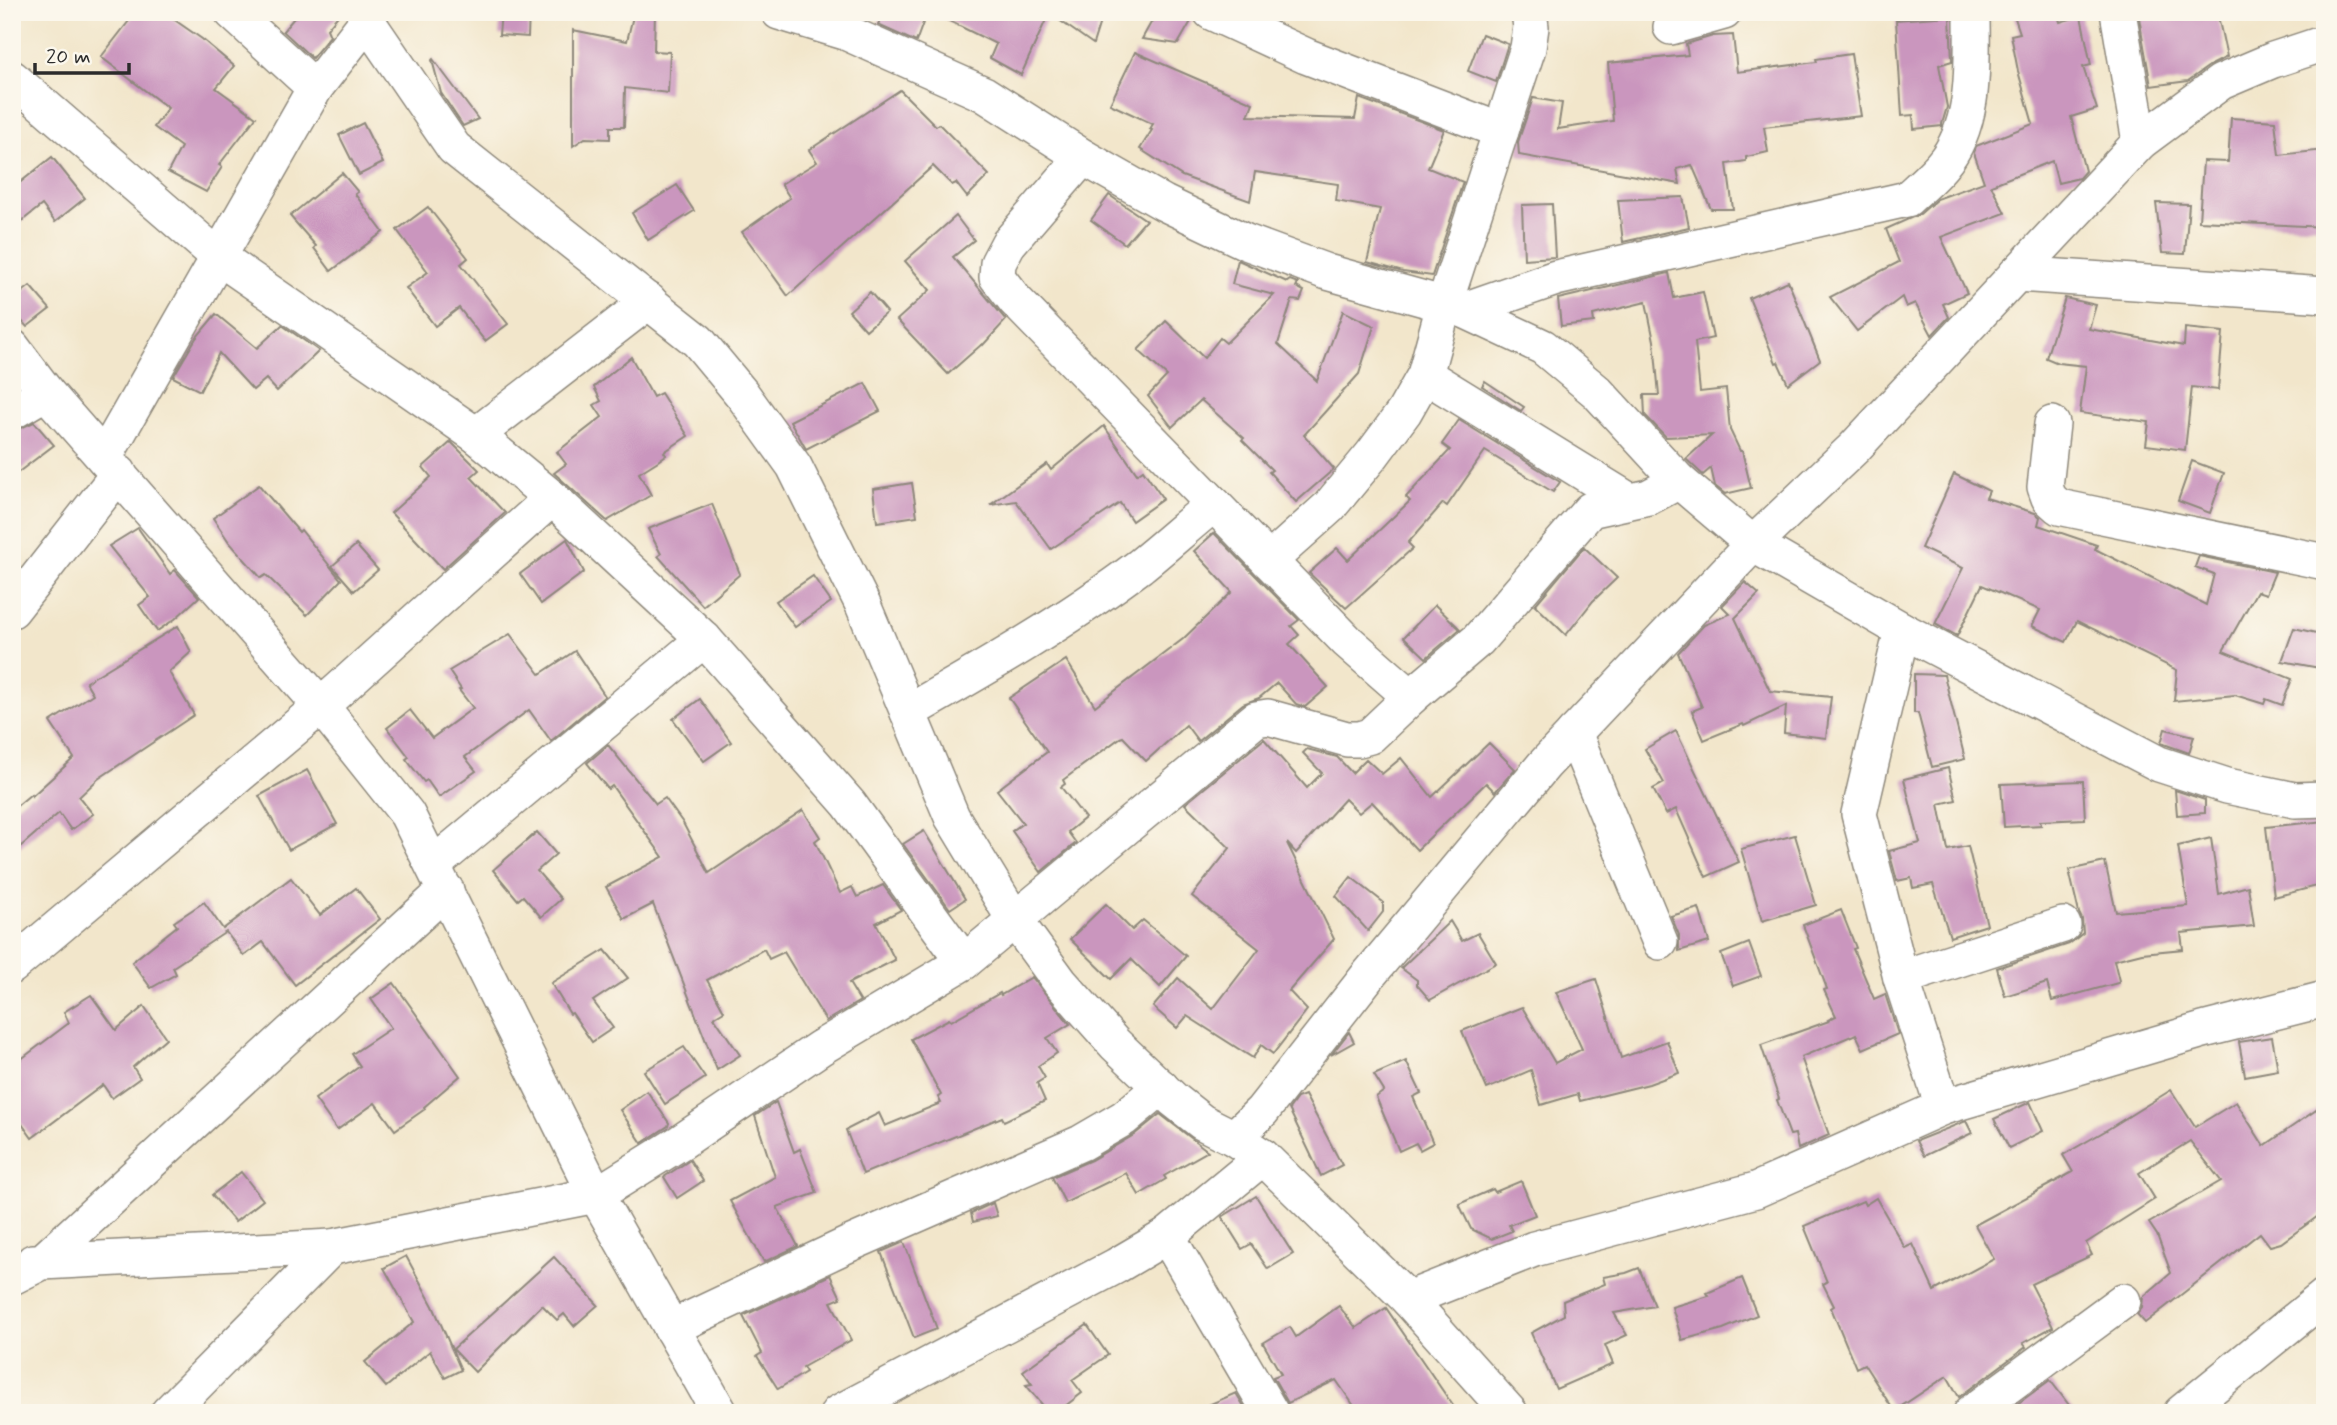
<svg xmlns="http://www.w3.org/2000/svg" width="2337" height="1425" viewBox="0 0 2337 1425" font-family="Mynerve,sans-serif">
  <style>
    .building { fill: #ca96be }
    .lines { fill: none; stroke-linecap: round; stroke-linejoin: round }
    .minor-casing { stroke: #8e887b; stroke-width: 38 }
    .minor { stroke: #fff; stroke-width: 35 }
  </style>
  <rect width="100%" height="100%" fill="#fbf7ec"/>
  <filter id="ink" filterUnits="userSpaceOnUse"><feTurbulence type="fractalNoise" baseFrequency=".0143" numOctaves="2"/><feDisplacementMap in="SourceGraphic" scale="14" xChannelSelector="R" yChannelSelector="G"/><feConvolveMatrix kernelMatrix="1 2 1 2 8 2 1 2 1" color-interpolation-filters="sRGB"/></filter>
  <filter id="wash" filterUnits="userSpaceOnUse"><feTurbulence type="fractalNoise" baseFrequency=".00686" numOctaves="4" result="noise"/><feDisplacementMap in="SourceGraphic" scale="28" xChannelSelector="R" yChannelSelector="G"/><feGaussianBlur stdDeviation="1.57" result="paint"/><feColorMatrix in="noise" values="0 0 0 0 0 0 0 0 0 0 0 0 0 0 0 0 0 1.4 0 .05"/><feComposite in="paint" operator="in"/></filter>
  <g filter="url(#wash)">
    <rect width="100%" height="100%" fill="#f2e6cb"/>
    <g id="blocks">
      <g class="building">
        <polygon points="136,12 163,12 202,39 234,66 216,88 256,117 219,165 222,167 206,192 168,172 181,147 154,127 168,108 101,57"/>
        <polygon points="299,12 341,12 327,29 330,36 312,58 283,31"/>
        <polygon points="501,12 529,12 528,37 499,35"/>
        <polygon points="634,12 655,12 654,51 670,52 668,93 625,88 624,127 610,127 610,139 585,138 573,146 573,30 627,41"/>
        <polygon points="883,12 927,12 916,42 878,25"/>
        <polygon points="931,12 1103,12 1093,44 1049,13 1021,75 990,58 996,44"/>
        <polygon points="1157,12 1191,12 1193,18 1178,44 1142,39"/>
        <polygon points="2013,12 2057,12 2060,22 2081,16 2091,65 2083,67 2097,109 2071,117 2085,171 2079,178 2058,183 2052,161 1991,185 2005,213 1941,237 1967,293 1943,304 1949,317 1932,335 1915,303 1906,307 1902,297 1857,331 1830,297 1899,262 1886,229 1920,214 1937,199 1984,182 1974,153 1976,146 2033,124 2018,71 2011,35 2020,33"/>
        <polygon points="2138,12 2217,12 2227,57 2209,66 2188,81 2151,86"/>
        <polygon points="1950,16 1952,61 1939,65 1947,107 1942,124 1942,126 1914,129 1913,115 1902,116 1896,20"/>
        <polygon points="1482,34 1508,44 1496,82 1468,71"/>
        <polygon points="1733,35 1737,72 1817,62 1816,59 1851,54 1861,116 1764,127 1768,152 1746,157 1746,161 1727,164 1733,209 1711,209 1692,165 1677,169 1680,184 1519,155 1518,142 1533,98 1562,103 1558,129 1613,121 1608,63 1688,55 1686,44 1713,36"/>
        <polygon points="1135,52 1253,103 1248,116 1355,119 1359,98 1444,130 1428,168 1463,182 1432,276 1403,272 1367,262 1380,209 1336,201 1338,184 1255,172 1250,201 1182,176 1140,149 1152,130 1150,129 1153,124 1110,104"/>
        <polygon points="433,59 478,119 463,126 441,93 432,60"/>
        <polygon points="900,90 936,126 939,124 989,175 967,197 956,183 952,185 933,166 788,296 742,232 790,198 781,184 817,162 809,150"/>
        <polygon points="2231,118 2275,121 2279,155 2325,150 2325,227 2199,221 2203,161 2228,162"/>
        <polygon points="363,123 383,163 359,175 339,135"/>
        <polygon points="52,157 85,198 55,222 42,205 12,229 12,189"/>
        <polygon points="342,173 358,192 355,194 383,232 331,271 314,248 316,246 290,216"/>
        <polygon points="677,185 694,211 648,240 632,213"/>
        <polygon points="1109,195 1146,220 1125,244 1091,220"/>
        <polygon points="1683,197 1689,227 1623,242 1618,200"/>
        <polygon points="2156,203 2189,204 2185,254 2162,253"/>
        <polygon points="1552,204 1555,257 1524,259 1522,205"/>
        <polygon points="428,207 468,258 461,264 508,324 485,341 459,308 435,326 406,288 428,272 397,230"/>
        <polygon points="956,216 974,240 953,257 1006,320 983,345 982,344 948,374 897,320 930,290 905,261"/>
        <polygon points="1238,260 1287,282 1290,280 1298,283 1296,287 1304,291 1300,301 1292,300 1278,344 1317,381 1343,311 1374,326 1359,374 1304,435 1334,469 1296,502 1269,472 1272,470 1242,440 1244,438 1201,400 1172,427 1148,396 1167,376 1138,350 1166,321 1204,358 1220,338 1226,343 1274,295 1232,284"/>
        <polygon points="1669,273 1674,298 1703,292 1713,338 1695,342 1700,392 1726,389 1730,430 1740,451 1742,451 1751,488 1725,494 1715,486 1711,468 1703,475 1686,459 1712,435 1666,437 1645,415 1644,395 1659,395 1654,341 1646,302 1593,315 1594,322 1561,326 1558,299"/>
        <polygon points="1788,281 1820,360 1788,384 1778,362 1776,363 1749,298"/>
        <polygon points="30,286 50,309 27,327 12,310 12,300"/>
        <polygon points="870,292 887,312 866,330 849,311"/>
        <polygon points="2065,298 2096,305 2089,329 2184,346 2185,328 2223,332 2218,390 2192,387 2185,450 2146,445 2149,422 2080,413 2086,366 2058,363 2046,358"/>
        <polygon points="216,314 257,348 282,325 319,351 277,391 266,379 253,390 219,353 200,391 173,377 196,338"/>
        <polygon points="631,357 653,397 661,393 688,436 664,452 666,455 658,461 639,473 651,495 607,521 554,473 566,464 557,452 602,417 594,405 601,401 594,387"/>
        <polygon points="1485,381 1524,407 1521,411 1482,386"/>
        <polygon points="865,383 880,411 806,449 790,421"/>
        <polygon points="1459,420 1560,482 1553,492 1485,451 1447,506 1443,503 1408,543 1413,548 1346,608 1309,573 1337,548 1348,560 1410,501 1406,497 1450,450 1442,444"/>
        <polygon points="34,422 54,445 12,477 12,432"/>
        <polygon points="1104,426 1137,474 1143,470 1163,499 1132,521 1120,503 1051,549 1016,501 990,505 1047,464 1051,470"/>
        <polygon points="451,442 479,470 471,477 505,513 443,569 391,513 431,477 423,467"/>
        <polygon points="2192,461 2224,473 2210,513 2178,501"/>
        <polygon points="1954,474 1989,491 1986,498 2035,513 2040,517 2038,525 2097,545 2095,549 2206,605 2214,574 2195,567 2199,556 2275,572 2266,594 2257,591 2223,651 2292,679 2282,705 2266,699 2264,704 2235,695 2174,701 2177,670 2077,621 2066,642 2032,626 2040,610 1982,585 1957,636 1935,624 1963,568 1921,548"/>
        <polygon points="912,483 917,516 877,522 873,489"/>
        <polygon points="259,485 299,532 301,530 341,580 307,615 266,575 261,578 229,542 213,518"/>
        <polygon points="712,504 740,574 703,606 658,556 661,554 648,529"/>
        <polygon points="138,528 170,574 175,570 199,597 175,619 157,631 139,605 150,597 109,546"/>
        <polygon points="1214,533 1299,620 1291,626 1299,635 1289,644 1328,687 1305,707 1296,704 1277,683 1259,698 1243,704 1198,741 1186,725 1146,761 1123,737 1120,738 1063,780 1065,784 1061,787 1085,818 1068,832 1076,843 1041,872 1012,831 1023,823 997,790 1047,752 1009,698 1066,660 1095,706 1183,639 1232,592 1194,551"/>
        <polygon points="567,539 584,572 541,604 520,574"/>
        <polygon points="356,545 378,570 354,591 332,566"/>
        <polygon points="1584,547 1617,578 1593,601 1566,635 1535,605"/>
        <polygon points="813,576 831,602 795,627 776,601"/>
        <polygon points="1745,582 1759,594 1735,618 1770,691 1831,697 1826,738 1784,733 1786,706 1744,726 1743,724 1704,740 1692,711 1702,707 1678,653 1704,625 1730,614 1722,606"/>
        <polygon points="1435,605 1460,629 1426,658 1404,637"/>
        <polygon points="178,626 191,652 169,672 194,715 98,779 79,797 93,814 71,830 59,813 12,854 12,810 31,794 32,796 74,758 50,722 93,694 86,682"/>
        <polygon points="2294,628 2325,635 2325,669 2282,661"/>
        <polygon points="510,634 540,674 575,651 605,696 551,741 529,710 465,757 476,771 439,797 427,780 424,782 406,759 409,757 387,728 410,710 432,738 473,708 459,690 461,689 449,671"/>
        <polygon points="1914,674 1944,675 1965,759 1932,767 1918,713 1914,713"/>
        <polygon points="700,699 731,742 704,761 673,719"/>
        <polygon points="2165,729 2194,736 2189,753 2161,743"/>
        <polygon points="1676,731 1739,862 1706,877 1676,809 1666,814 1653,789 1664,783 1645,749"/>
        <polygon points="1264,739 1307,788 1322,773 1303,753 1307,749 1337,757 1352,773 1366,759 1382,774 1401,758 1432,797 1489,743 1515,769 1495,792 1486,783 1417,850 1372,802 1359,813 1345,799 1296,853 1287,843 1334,939 1289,991 1307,1010 1273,1054 1261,1045 1253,1058 1187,1016 1177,1028 1153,1007 1178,978 1213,1009 1259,949 1192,896 1230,848 1185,804"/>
        <polygon points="608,745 656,804 665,798 683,823 709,873 803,810 820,837 815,841 840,893 852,887 857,897 883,885 901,910 876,923 895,960 849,983 860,1001 826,1021 784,952 769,959 764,949 707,980 724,1011 714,1017 740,1055 717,1070 653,904 624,919 606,887 663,857 612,786 608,789 587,763"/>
        <polygon points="1948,768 1956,800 1939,804 1948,850 1968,846 1987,925 1950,937 1933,884 1913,888 1911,878 1897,881 1889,851 1920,843 1904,779"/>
        <polygon points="307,770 337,824 289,850 259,796"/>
        <polygon points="2083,781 2085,819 2040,821 2041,825 2004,827 2001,784"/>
        <polygon points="2175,790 2205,800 2205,813 2177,815"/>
        <polygon points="2325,821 2325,884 2274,897 2266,827"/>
        <polygon points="924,831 965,899 950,909 903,844"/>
        <polygon points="537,832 556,854 537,871 561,899 541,917 523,896 518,900 493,870"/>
        <polygon points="1795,835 1816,905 1762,921 1741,849"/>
        <polygon points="2211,838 2219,894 2248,886 2254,926 2181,933 2183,949 2142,953 2114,960 2119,981 2118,983 2052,1001 2047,983 2005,996 1997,968 2069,944 2083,933 2082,919 2079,913 2069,870 2105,862 2116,912 2188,906 2178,846"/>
        <polygon points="1351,877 1383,902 1383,912 1368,931 1336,896"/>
        <polygon points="291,878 320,915 356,888 380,919 295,985 263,942 244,956 226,932 173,967 176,974 151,988 132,962 177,926 174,922 204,902 223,929"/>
        <polygon points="1106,904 1132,930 1143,920 1186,956 1160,987 1131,959 1111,979 1070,939"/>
        <polygon points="1699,908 1709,942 1679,951 1679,935 1671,916"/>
        <polygon points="1841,910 1856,948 1853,949 1874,999 1885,994 1898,1034 1863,1049 1856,1034 1801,1057 1829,1135 1798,1149 1795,1134 1790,1135 1777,1100 1779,1099 1761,1045 1829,1021 1828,1020 1836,1016 1824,990 1827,989 1803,925"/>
        <polygon points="1450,921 1462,941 1478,933 1496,963 1430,1000 1417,985 1417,980 1401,968"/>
        <polygon points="1749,943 1761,976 1733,986 1721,954"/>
        <polygon points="605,950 628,978 593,1001 613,1028 592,1042 572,1013 570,1014 551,983"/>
        <polygon points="1032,977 1070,1024 1047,1038 1057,1053 1038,1066 1045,1078 1037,1083 1045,1101 1004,1121 1002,1117 863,1174 846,1130 879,1113 885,1126 941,1103 938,1097 941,1095 911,1039 949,1019 951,1021 1000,993 1001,995"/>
        <polygon points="1596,979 1621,1058 1667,1041 1679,1073 1649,1084 1580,1101 1578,1094 1541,1105 1531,1070 1487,1089 1462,1031 1522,1007 1555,1063 1582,1049 1556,992"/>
        <polygon points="394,983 460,1076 424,1107 425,1109 395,1130 375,1103 337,1130 315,1099 360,1066 352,1054 391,1028 371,999"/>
        <polygon points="91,995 116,1030 144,1006 166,1038 133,1067 140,1078 112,1098 103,1085 32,1138 12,1110 12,1066 69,1023 64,1012"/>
        <polygon points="1349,1032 1354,1042 1331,1055"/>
        <polygon points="2272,1037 2278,1070 2245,1076 2239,1042"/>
        <polygon points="684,1047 705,1078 665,1104 644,1071"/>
        <polygon points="1406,1061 1421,1093 1413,1097 1433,1143 1420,1150 1416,1143 1399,1151 1376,1097 1384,1091 1374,1075"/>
        <polygon points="2171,1090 2195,1127 2236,1102 2264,1146 2325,1104 2325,1211 2281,1243 2270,1246 2260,1233 2145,1323 2137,1314 2142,1308 2143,1297 2171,1273 2157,1235 2149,1223 2221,1181 2190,1141 2139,1173 2155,1199 2086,1243 2092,1255 2031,1284 2053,1327 2023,1343 2026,1347 1959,1397 1947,1376 1894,1411 1864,1364 1856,1368 1831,1308 1834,1306 1823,1284 1827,1282 1804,1226 1863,1201 1865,1205 1876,1198 1905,1248 1913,1244 1934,1291 1994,1259 1975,1225 2073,1172 2063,1155 2105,1131"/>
        <polygon points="647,1091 669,1123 668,1126 642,1143 620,1110"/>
        <polygon points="1305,1095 1342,1165 1321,1176 1289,1109 1297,1098"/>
        <polygon points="776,1102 794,1152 800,1149 817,1193 777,1207 798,1246 764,1262 730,1201 775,1177 755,1116"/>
        <polygon points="2030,1102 2043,1131 2009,1148 1994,1119"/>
        <polygon points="1160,1114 1208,1151 1164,1176 1166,1179 1139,1195 1126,1173 1065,1203 1052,1177 1091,1160 1134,1135"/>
        <polygon points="1966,1121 1972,1133 1924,1156 1916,1141"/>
        <polygon points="690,1160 703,1181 677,1198 664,1177"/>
        <polygon points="241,1172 263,1200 235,1222 212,1195"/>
        <polygon points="1521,1181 1535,1215 1509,1225 1512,1231 1492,1239 1471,1229 1459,1204 1493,1189 1495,1192"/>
        <polygon points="1256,1196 1293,1254 1268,1269 1251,1244 1242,1249 1222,1217"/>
        <polygon points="993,1203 997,1216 973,1222 971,1213"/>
        <polygon points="904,1242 937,1329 914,1338 881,1252"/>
        <polygon points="406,1256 433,1306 461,1370 445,1378 430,1351 386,1387 365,1362 414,1322 384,1268"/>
        <polygon points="554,1257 598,1305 574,1326 564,1314 557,1320 542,1305 475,1372 453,1349"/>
        <polygon points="1639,1268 1655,1306 1614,1313 1627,1335 1605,1345 1613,1364 1556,1389 1531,1333 1564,1315 1563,1301 1605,1284 1603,1277 1626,1273"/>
        <polygon points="830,1275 841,1298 831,1302 851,1340 803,1367 806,1372 778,1389 757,1356 762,1353 743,1316"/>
        <polygon points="1742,1278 1757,1315 1723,1329 1682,1340 1672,1307 1709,1296 1707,1293"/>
        <polygon points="1339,1306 1356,1328 1386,1308 1458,1413 1359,1413 1336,1380 1288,1403 1273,1377 1281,1374 1263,1343 1290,1327 1296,1337"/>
        <polygon points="1087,1325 1108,1355 1072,1380 1082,1393 1056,1413 1049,1413 1026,1385 1032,1384 1023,1371"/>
        <polygon points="2050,1380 2075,1413 2005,1413"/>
        <polygon points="1236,1393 1248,1413 1190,1413"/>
      </g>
    </g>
  </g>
  <g filter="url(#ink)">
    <use href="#blocks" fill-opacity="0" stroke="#8e887b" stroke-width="2"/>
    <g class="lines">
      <defs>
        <g id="minor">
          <polyline points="232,12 315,88"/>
          <polyline points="779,12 845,32 984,94 1083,157 1164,203 1246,242 1327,272 1464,310 1543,347 1597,392 1679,481 1753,544 1902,630 2159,764 2227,786 2295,800 2325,799"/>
          <polyline points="1211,12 1306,56 1501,131"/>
          <polyline points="2118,12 2140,142"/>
          <polyline points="367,21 454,148 698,341 742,394 794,466 863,605 952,817 1014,919 1060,982 1115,1044 1174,1100 1202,1122 1234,1138 1263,1157 1408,1299 1510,1413"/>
          <polyline points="1671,27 1724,12"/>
          <polyline points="12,78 220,258 476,435 552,498 704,639 849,804 964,962"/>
          <polyline points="1083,157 1008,244 998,263 997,277 1015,300 1269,561 1329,507 1372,455 1404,412 1425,375 1444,305 1528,48 1531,27 1529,12"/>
          <polyline points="2016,274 2325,295"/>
          <path d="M1464,310l92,-32 351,-79c12,-11 25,-22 35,-34 35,-41 30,-103 30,-153"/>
          <polyline points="12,347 46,392 321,706 407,814 596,1195 332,1247 42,1262 12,1277"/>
          <polyline points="1425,375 1628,500"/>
          <polyline points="12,412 46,392"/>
          <polyline points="2052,424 2045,487 2049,498 2059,507 2325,562"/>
          <polyline points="476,435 649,301"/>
          <polyline points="104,458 315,88 367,21 371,12"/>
          <polyline points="1269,561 1347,641 1411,697 1478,640 1590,510 1649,497 1679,481"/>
          <polyline points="12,610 119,473"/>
          <polyline points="1902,630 1859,814 1901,978 1943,1107"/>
          <path d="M908,712c79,-45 159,-91 232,-146 25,-20 49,-42 74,-62"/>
          <polyline points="1574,733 1660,942"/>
          <polyline points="433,865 704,639"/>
          <polyline points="12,966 321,706 552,498"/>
          <polyline points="1901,978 2063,925"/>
          <polyline points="1234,1138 1262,1111 1367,977 1544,765 1753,544 1854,448 2140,142 2221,82 2273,60 2325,43"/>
          <polyline points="1167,1236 1271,1413"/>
          <polyline points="33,1262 42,1262 446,890"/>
          <polyline points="1408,1299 1534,1249 1756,1190 1943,1107 2203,1030 2325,999"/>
          <polyline points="671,1328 847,1245 1081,1143 1124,1118 1161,1087"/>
          <polyline points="168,1413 332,1247"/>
          <polyline points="720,1413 596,1195 681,1142 820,1048 964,962 1256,719 1268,717 1347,739 1359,739 1370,736 1411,697"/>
          <polyline points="838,1413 1116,1266 1167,1236 1263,1157"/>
          <polyline points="1971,1413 2123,1301"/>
          <polyline points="2181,1413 2325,1296"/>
        </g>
      </defs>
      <use href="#minor" class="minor-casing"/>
      <use href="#minor" class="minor"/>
    </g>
  </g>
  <rect width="2337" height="1425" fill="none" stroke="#fbf7ec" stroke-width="42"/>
  <path d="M35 63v10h94v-10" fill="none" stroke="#2b2b2b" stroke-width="3.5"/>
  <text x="46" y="63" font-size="21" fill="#2b2b2b" stroke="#fbf7ec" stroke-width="5" paint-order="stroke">20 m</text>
</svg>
